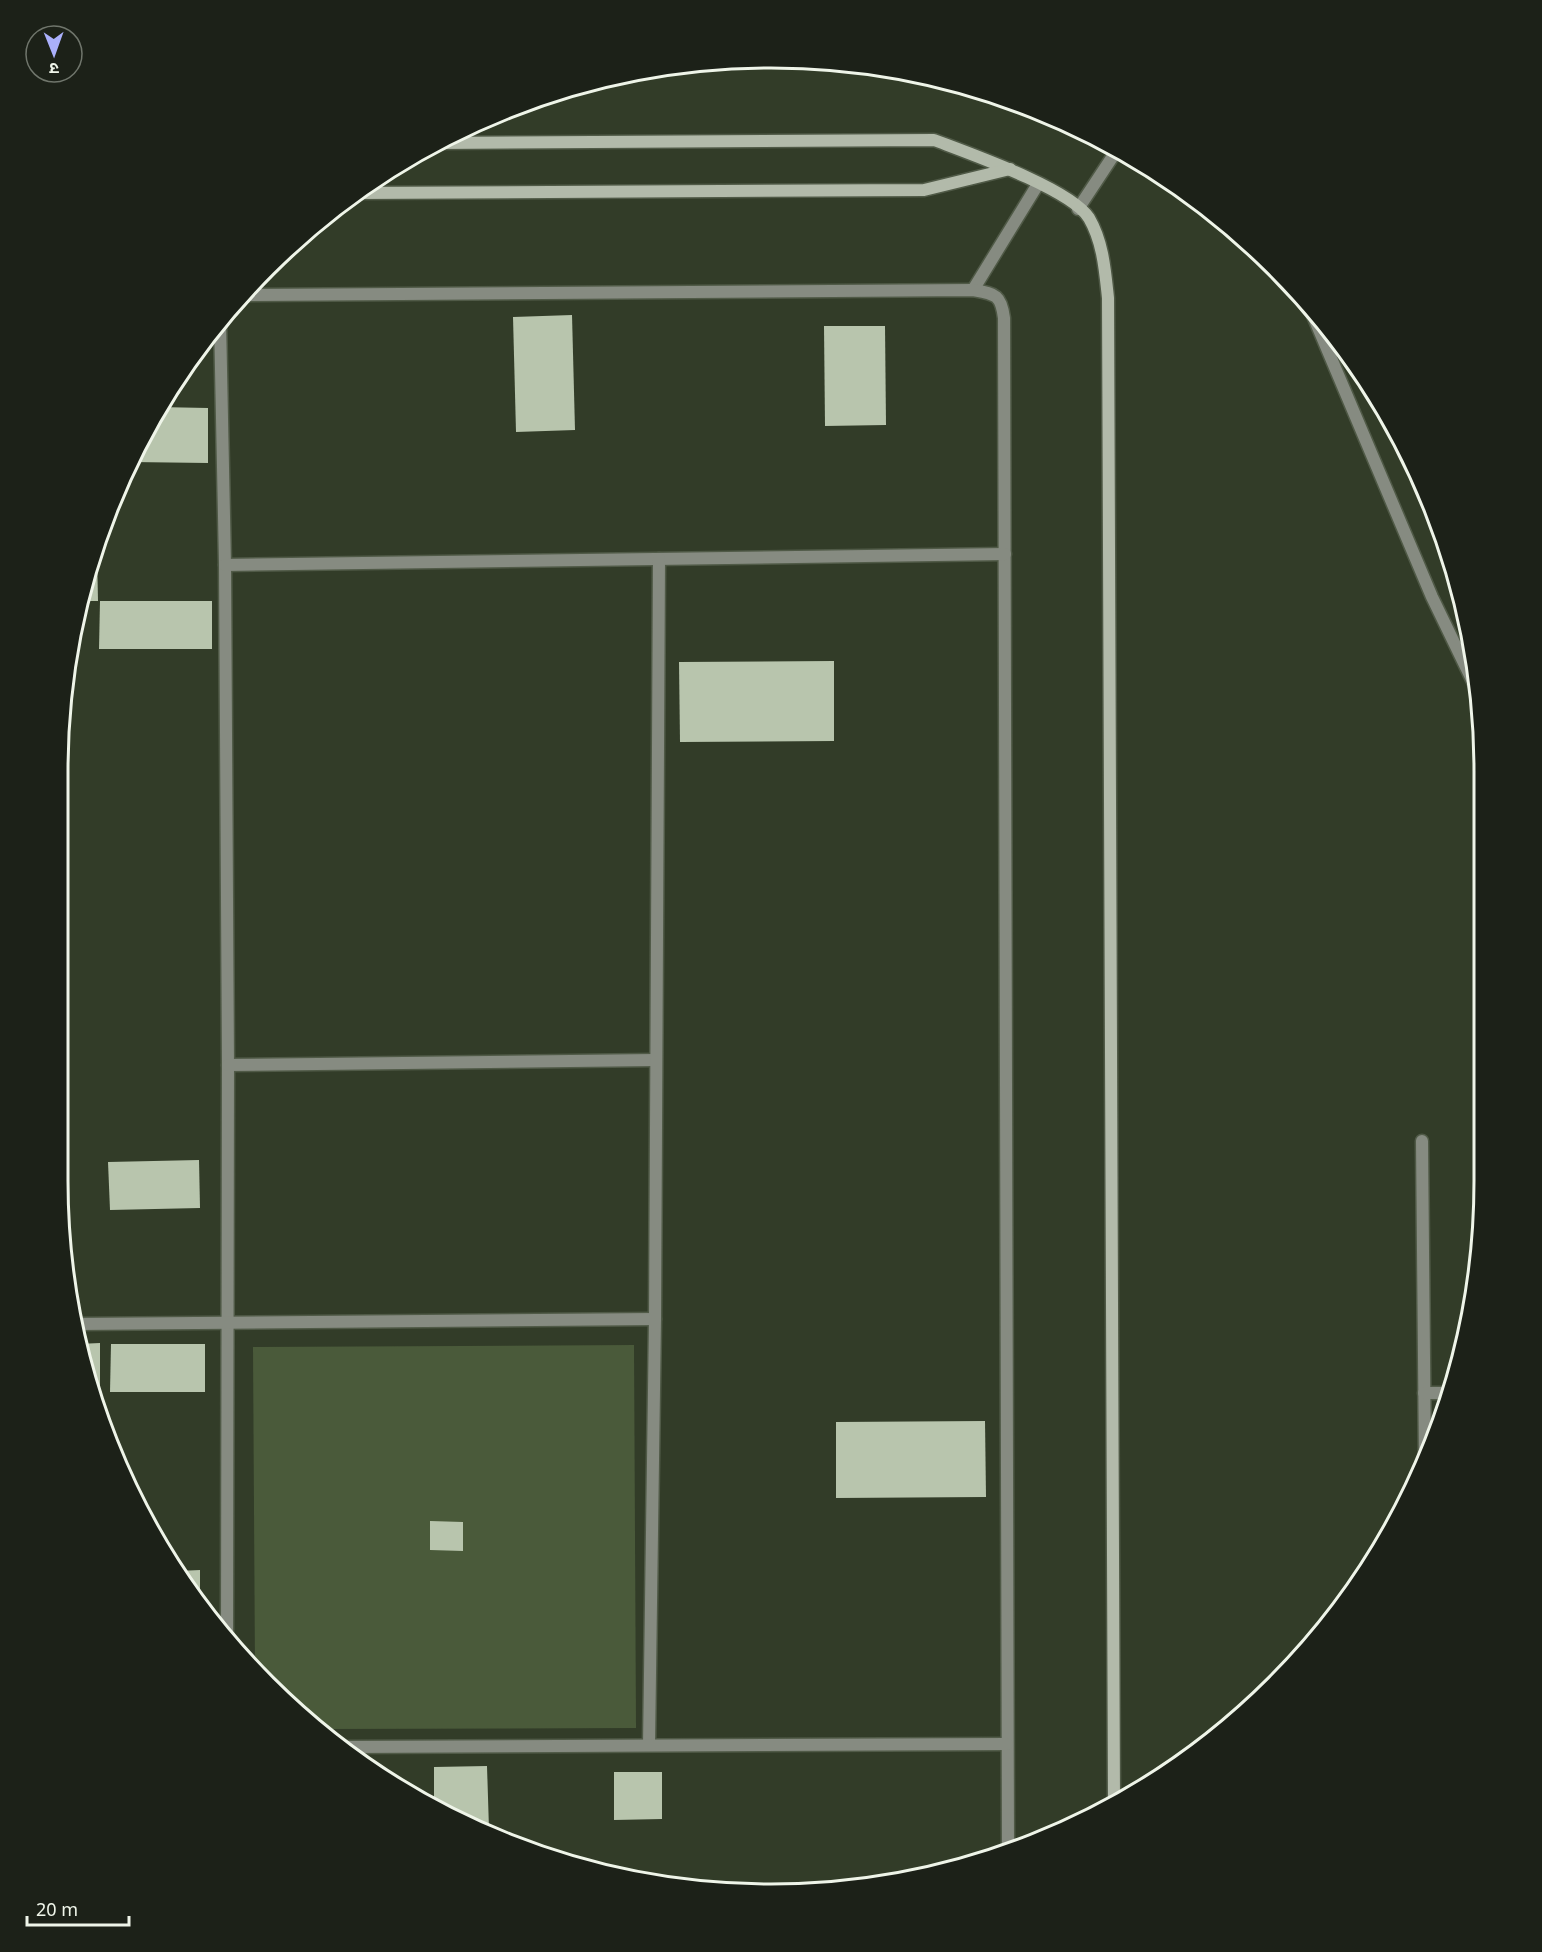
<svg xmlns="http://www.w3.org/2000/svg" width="1542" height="1952" viewBox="0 0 1542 1952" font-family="'Noto Sans','Noto Sans Devanagari',sans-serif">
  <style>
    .green { fill: #4a5a3a }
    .building { fill: #b8c5ad }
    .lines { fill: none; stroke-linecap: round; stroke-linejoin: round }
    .street-casing { stroke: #505a47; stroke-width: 15 }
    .secondary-casing { stroke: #505a47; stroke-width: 15 }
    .street { stroke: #868b81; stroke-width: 12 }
    .secondary { stroke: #b2baaa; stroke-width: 12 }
    .rim { fill: none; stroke: #eff5e9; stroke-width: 3 }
  </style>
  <rect width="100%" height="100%" fill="#323c28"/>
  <polygon class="green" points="634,1345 636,1728 322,1729 266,1686 255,1671 253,1347"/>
  <g class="building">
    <polygon points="572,315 575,430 516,432 513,317"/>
    <polygon points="824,326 885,326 886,425 825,426"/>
    <polygon points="158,407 208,408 208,463 131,462 153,414"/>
    <polygon points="92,554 97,554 98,601 83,601"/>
    <polygon points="100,601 212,601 212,649 99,649"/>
    <polygon points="834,661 834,741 680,742 679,662"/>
    <polygon points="199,1160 200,1208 110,1210 108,1162"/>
    <polygon points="100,1343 100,1390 91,1390 81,1365 78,1344"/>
    <polygon points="111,1344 205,1344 205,1392 110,1392"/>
    <polygon points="985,1421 986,1497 836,1498 836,1422"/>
    <polygon points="430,1521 463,1522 463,1551 430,1550"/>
    <polygon points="200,1570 200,1600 178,1571"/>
    <polygon points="487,1766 489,1830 434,1808 434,1767"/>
    <polygon points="614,1772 662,1772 662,1819 614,1820"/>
    <polygon points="894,1873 926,1873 926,1875 894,1879"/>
  </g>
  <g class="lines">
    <defs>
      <g id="street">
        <polyline points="1078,209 1117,150"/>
        <polyline points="973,290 1038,184"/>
        <path d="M240,295l733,-5c22,4 28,4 31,28l4,1531"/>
        <polyline points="1306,299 1432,597 1477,690"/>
        <polyline points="220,320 225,565 228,1065 227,1634"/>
        <polyline points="225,565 1005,554"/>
        <polyline points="228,1065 655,1060"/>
        <polyline points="1422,1141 1425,1465"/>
        <polyline points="76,1324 655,1319"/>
        <polyline points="1424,1393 1449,1393"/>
        <polyline points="649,1745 655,1319 659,559"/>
        <polyline points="346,1747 1007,1744"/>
      </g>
      <g id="secondary">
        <path d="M435,143l499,-3c34,13 137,49 155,78 14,24 16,52 19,80l6,1507"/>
        <polyline points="353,193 924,190 1010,169"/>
      </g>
    </defs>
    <use href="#street" class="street-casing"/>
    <use href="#secondary" class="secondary-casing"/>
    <use href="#street" class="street"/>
    <use href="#secondary" class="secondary"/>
  </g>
  <path d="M0 0H1542V1952H0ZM771 68H771A703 703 0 0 1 1474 771V1181A703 703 0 0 1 771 1884H771A703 703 0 0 1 68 1181V771A703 703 0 0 1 771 68Z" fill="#1c2118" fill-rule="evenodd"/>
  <path class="rim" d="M771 68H771A703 703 0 0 1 1474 771V1181A703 703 0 0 1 771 1884H771A703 703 0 0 1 68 1181V771A703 703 0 0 1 771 68Z"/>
  <g transform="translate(54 54) rotate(179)"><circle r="28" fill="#1c2118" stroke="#70766c" stroke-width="1.5"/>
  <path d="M0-4.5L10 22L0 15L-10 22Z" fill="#aab0fb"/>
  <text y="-9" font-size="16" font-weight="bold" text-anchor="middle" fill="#eff5e9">उ</text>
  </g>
  <path d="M27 1916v9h102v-9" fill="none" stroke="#eff5e9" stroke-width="3"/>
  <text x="36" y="1916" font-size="18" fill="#eff5e9" stroke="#1c2118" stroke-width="4.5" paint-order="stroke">20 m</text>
</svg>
